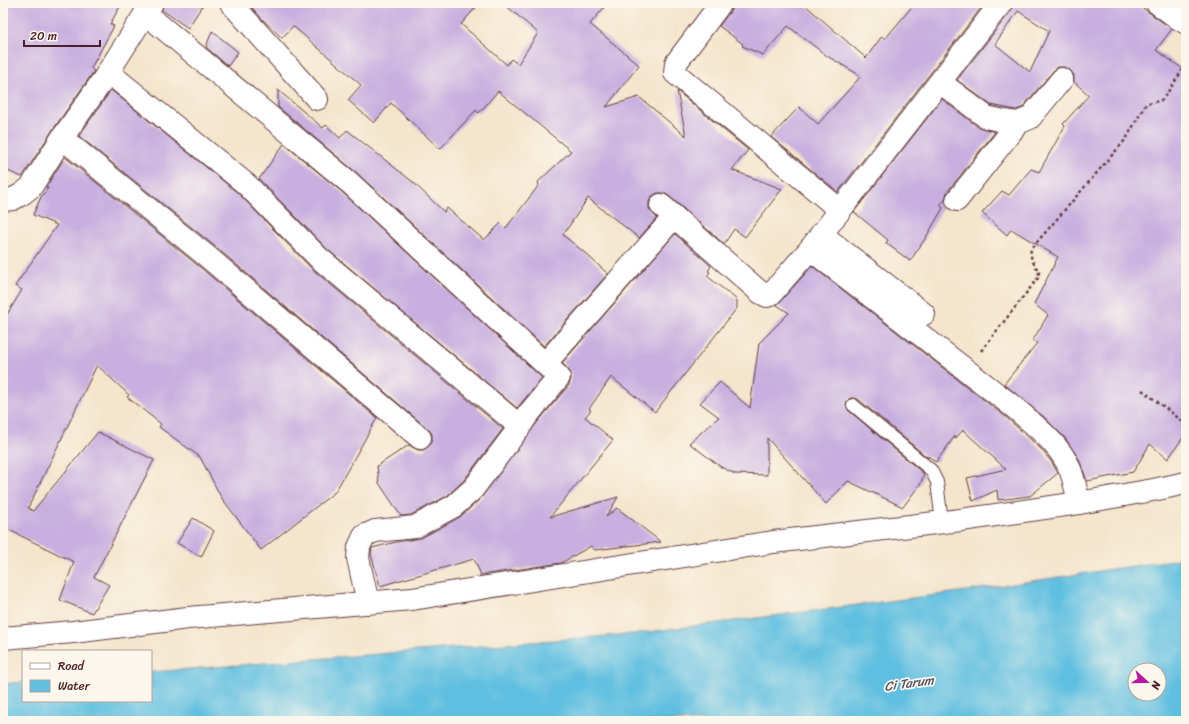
<svg xmlns="http://www.w3.org/2000/svg" width="1189" height="724" viewBox="0 0 1189 724" font-family="Sriracha,sans-serif">
  <style>
    .water { fill: #61bfe0; stroke: #566f86; fill-rule: evenodd }
    .building { fill: #c8afdf; fill-rule: evenodd }
    .lines { fill: none; stroke-linecap: round; stroke-linejoin: round }
    .service-casing { stroke: #643d43; stroke-width: 14 }
    .minor-casing { stroke: #643d43; stroke-width: 24 }
    .path { stroke: #643d43; stroke-width: 2.5; stroke-dasharray: 3 3; stroke-linecap: butt }
    .service { stroke: #fff; stroke-width: 12 }
    .minor { stroke: #fff; stroke-width: 22 }
    .labels { text-anchor: middle; dominant-baseline: central; stroke-width: 3.5; stroke-linejoin: round; paint-order: stroke }
    .water-label { font-size: 13px; font-style: italic; fill: #52576a; stroke: #fbf7ec }
  </style>
  <rect width="100%" height="100%" fill="#fbf7ec"/>
  <filter id="ink" filterUnits="userSpaceOnUse"><feTurbulence type="fractalNoise" baseFrequency=".025" numOctaves="2"/><feDisplacementMap in="SourceGraphic" scale="8" xChannelSelector="R" yChannelSelector="G"/><feConvolveMatrix kernelMatrix="1 2 1 2 8 2 1 2 1" color-interpolation-filters="sRGB"/></filter>
  <filter id="wash" filterUnits="userSpaceOnUse"><feTurbulence type="fractalNoise" baseFrequency=".012" numOctaves="4" result="noise"/><feDisplacementMap in="SourceGraphic" scale="16" xChannelSelector="R" yChannelSelector="G"/><feGaussianBlur stdDeviation="0.9" result="paint"/><feColorMatrix in="noise" values="0 0 0 0 0 0 0 0 0 0 0 0 0 0 0 0 0 1.4 0 .05"/><feComposite in="paint" operator="in"/></filter>
  <g filter="url(#wash)">
    <rect width="100%" height="100%" fill="#f4e5cc"/>
    <path class="water" d="M1186,558v163h-1183v-37l20,-2v19h128v-29l481,-38 327,-42zM1135,670h24v24h-24z"/>
    <g id="blocks">
      <g class="building">
        <polygon points="3,3 122,3 110,24 114,26 91,68 94,71 52,131 22,177 3,169"/>
        <polygon points="164,3 204,3 188,28 162,10"/>
        <polygon points="248,3 480,3 461,24 507,65 511,59 518,64 538,33 503,3 608,3 590,24 639,65 606,107 639,97 686,136 677,91 748,150 732,170 782,189 745,237 734,229 724,244 669,196 664,193 657,193 651,197 649,202 649,209 657,218 639,238 588,198 563,235 585,253 608,274 544,346 358,174 278,107 278,90 323,128 326,125 340,138 347,130 413,182 444,212 447,208 484,240 501,223 506,228 539,185 538,182 571,151 498,91 479,113 476,110 440,149 391,103 374,123 348,100 361,85 293,26 282,38 264,21"/>
        <polygon points="733,3 807,3 805,5 866,58 882,36 885,39 915,3 985,3 838,192 771,137 799,107 818,124 861,76 827,56 788,26 763,55 742,46 743,44 719,26 731,10"/>
        <path d="M1013,3h123l36,26 -16,21 30,21v362l-18,26 -18,-15 -17,28 -46,9 -8,-22 -14,-21 -21,-21 -40,-33 33,-41 -4,-3 15,-25 -14,-11 24,-47 -47,-28 -4,6 -25,-22 20,-22 7,4 22,-26 8,3 26,-46 -2,-2 26,-29 -15,-13v-7l-4,-5 -6,-3h-6l-5,4 -31,37 -6,2 -25,-5 -34,-25 54,-69zM1018,11l31,20 -19,41 -35,-28z"/>
        <polygon points="212,31 238,52 228,66 206,47"/>
        <polygon points="111,90 238,193 311,268 503,429 464,480 447,496 411,515 401,516 379,483 377,466 409,445 418,450 424,450 429,446 432,440 432,434 428,429 217,248 79,136"/>
        <polygon points="942,99 978,127 995,132 947,192 945,200 940,205 943,208 925,239 910,261 886,243 888,240 854,212"/>
        <polygon points="284,144 342,192 542,378 517,408 327,249 259,179"/>
        <polygon points="65,157 201,268 377,418 335,492 261,550 221,497 200,457 159,427 161,424 127,397 129,395 97,365 28,508 33,511 98,432 154,460 94,577 109,585 92,613 60,600 74,562 3,527 3,321 22,290 15,286 57,225 33,215 41,197 48,188 46,187"/>
        <polygon points="675,234 711,266 708,271 710,272 707,276 737,300 737,308 655,412 611,377 589,409 591,410 585,417 613,440 550,517 618,497 606,517 617,508 661,542 595,550 591,546 561,563 481,575 474,559 380,586 371,554 372,548 396,542 421,538 460,517 481,498 536,424 569,385 571,379 571,373 562,363"/>
        <polygon points="812,266 1007,418 1040,448 1051,461 1058,473 1030,496 998,500 997,490 973,501 967,478 1006,469 963,430 955,439 955,436 936,462 928,456 928,458 858,399 854,398 850,398 847,401 846,404 848,410 924,474 921,483 903,507 848,481 826,504 767,438 767,475 735,474 721,467 689,443 719,417 700,403 720,382 750,408 759,343 789,313 777,305"/>
        <polygon points="193,518 214,531 201,557 177,543"/>
      </g>
    </g>
  </g>
  <g filter="url(#ink)">
    <use href="#blocks" fill-opacity="0" stroke="#643d43" stroke-width="1"/>
    <g class="lines">
      <defs>
        <polyline id="service" points="853,405 931,470 937,482 942,522"/>
        <g id="minor">
          <polyline points="231,3 317,99"/>
          <polyline points="721,3 676,63 675,73 840,210"/>
          <polyline points="1157,3 1176,17"/>
          <polyline points="1186,4 1176,17 1186,23"/>
          <polyline points="145,13 350,183 545,364 674,217"/>
          <polyline points="108,72 246,184 319,258 510,418 519,428 526,417 559,377 545,364"/>
          <polyline points="940,82 986,117 999,120 1018,123 1030,118 1062,79"/>
          <polyline points="62,138 209,258 420,438"/>
          <polyline points="3,200 13,199 22,194 31,187 62,138 103,80 152,3"/>
          <polyline points="957,200 1018,123"/>
          <polyline points="661,205 761,293 767,296 771,294 810,249 1001,3"/>
          <polyline points="821,234 924,314"/>
          <path d="M810,249l205,159c18,16 39,32 51,53 7,11 10,29 13,42"/>
          <polyline points="368,603 358,558 359,547 364,536 375,531 415,527 454,506 473,489 519,428"/>
          <polyline points="3,638 73,632 188,618 412,599 773,542 961,520 1079,503 1153,490 1186,483"/>
        </g>
      </defs>
      <use href="#service" class="service-casing"/>
      <use href="#minor" class="minor-casing"/>
      <g class="path">
        <path d="M981,351l57,-73 1,-6c-4,-7 -10,-14 -8,-23l95,-110 20,-35c6,-3 11,-1 17,-5l23,-34"/>
        <polyline points="1142,390 1186,424"/>
      </g>
      <use href="#service" class="service"/>
      <use href="#minor" class="minor"/>
    </g>
  </g>
  <g class="labels">
    <g class="water-label">
      <text transform="translate(909 683) rotate(-8)">Ci Tarum</text>
    </g>
  </g>
  <rect width="1189" height="724" fill="none" stroke="#fbf7ec" stroke-width="16"/>
  <rect x="22" y="650" width="130" height="52" fill="#fbf7ec" stroke="#b4a19f"/>
  <rect x="30" y="663" width="20" height="6" fill="#ffffff" stroke="#b4a19f"/>
  <text x="58" y="670" font-size="12" fill="#4a1f2b">Road</text>
  <rect x="30" y="680" width="20" height="12" fill="#61bfe0" stroke="#b4a19f"/>
  <text x="58" y="690" font-size="12" fill="#4a1f2b">Water</text>
  <g transform="translate(1147 682) rotate(111)"><circle r="19" fill="#fbf7ec" stroke="#b4a19f"/>
  <path d="M0-3L7 15L0 10L-7 15Z" fill="#b5179e"/>
  <text y="-6" font-size="11" font-weight="bold" text-anchor="middle" fill="#4a1f2b">N</text>
  </g>
  <path d="M24 40v6h76v-6" fill="none" stroke="#4a1f2b" stroke-width="2"/>
  <text x="30" y="40" font-size="12" fill="#4a1f2b" stroke="#fbf7ec" stroke-width="3" paint-order="stroke">20 m</text>
</svg>
